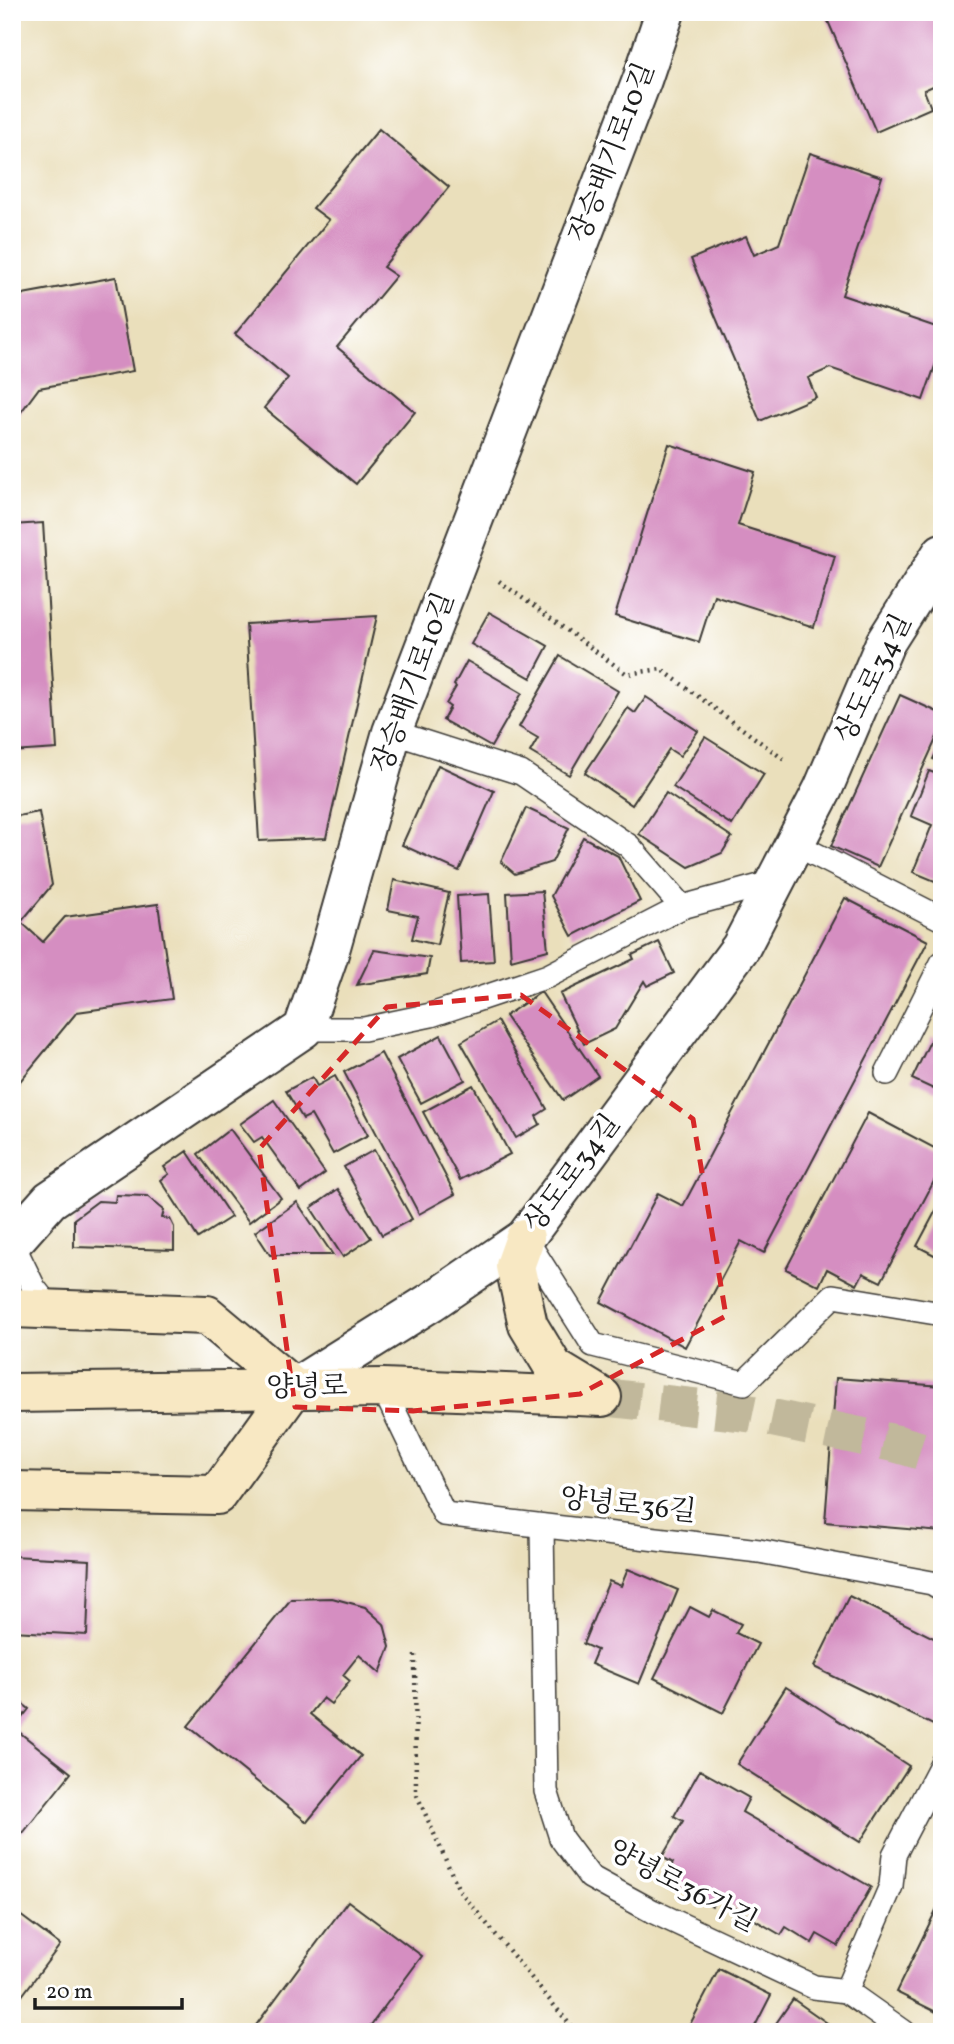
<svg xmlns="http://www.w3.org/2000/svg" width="954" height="2044" viewBox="0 0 954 2044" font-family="Vollkorn,'Noto Serif KR',serif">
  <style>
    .building { fill: #d58ec1 }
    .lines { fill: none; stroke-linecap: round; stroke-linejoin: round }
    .secondary-tunnel { stroke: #c1b89b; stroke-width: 38; stroke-dasharray: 38 19; stroke-linecap: butt }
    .service-casing { stroke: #3b3934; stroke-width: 26 }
    .minor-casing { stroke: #3b3934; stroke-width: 42 }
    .tertiary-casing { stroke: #3b3934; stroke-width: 42 }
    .secondary-casing { stroke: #3b3934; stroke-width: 42 }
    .path { stroke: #3b3934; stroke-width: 4.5; stroke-dasharray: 2 5; stroke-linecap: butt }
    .service { stroke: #fff; stroke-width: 23 }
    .minor { stroke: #fff; stroke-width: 38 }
    .tertiary { stroke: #fff; stroke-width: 38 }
    .secondary { stroke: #f8e8c3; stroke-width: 38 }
    .marked { fill: none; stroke: #d62828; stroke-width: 5; stroke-dasharray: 14 9; stroke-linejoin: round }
    .labels { text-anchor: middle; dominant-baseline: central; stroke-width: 7; stroke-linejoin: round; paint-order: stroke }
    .street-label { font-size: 28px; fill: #1c1c1c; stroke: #fff }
  </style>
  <rect width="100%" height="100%" fill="#fff"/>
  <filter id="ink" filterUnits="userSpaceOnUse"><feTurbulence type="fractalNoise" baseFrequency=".0143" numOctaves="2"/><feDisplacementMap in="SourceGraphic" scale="14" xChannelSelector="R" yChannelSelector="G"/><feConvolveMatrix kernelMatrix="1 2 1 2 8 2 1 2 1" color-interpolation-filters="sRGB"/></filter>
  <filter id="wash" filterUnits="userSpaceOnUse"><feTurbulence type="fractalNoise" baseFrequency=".00686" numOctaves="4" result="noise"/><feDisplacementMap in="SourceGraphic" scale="28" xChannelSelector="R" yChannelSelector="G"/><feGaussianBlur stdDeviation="1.57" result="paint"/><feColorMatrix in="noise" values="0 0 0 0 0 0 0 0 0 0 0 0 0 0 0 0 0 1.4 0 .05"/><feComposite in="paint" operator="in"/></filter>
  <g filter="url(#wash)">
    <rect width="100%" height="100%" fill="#eadfbb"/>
    <g id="blocks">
      <g class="building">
        <polygon points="824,12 942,12 942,82 924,90 931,108 876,132"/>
        <polygon points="379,129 449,187 383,267 396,276 337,347 415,412 356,484 264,408 288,378 235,334 329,220 313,208"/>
        <polygon points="810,153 882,177 842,295 942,329 942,346 923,400 830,368 808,378 816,397 760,421 691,259 746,236 754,255 779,244"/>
        <polygon points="116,277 133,371 39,388 12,424 12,307 23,294"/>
        <polygon points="669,444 755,472 738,525 835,556 814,627 714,595 699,642 615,616"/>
        <polygon points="43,523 57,749 12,752 12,525"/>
        <polygon points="489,612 548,646 531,678 471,644"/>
        <polygon points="377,616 326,838 259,841 246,624"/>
        <polygon points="560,656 618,691 569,775 530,752 538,738 519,727"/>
        <polygon points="467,661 522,693 491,747 443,720 450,707 446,704 456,687 454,685"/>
        <polygon points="900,695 942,714 942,726 878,867 831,846"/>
        <polygon points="646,697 698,731 680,756 669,749 632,805 585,773 628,708 635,713"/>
        <polygon points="705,737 764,774 732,825 673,787"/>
        <polygon points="942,741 942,763 933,759"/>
        <polygon points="438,765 494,791 459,871 402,845"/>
        <polygon points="929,771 942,776 942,884 913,872 932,825 911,816"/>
        <polygon points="666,793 732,837 722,853 689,867 639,834"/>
        <polygon points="526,808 569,828 552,862 515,874 501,862"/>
        <polygon points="39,812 52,885 21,922 43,942 65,917 158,904 172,999 77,1012 12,1091 12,817"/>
        <polygon points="583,837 618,856 640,901 572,936 551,896"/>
        <polygon points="394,880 449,893 437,945 412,939 418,916 388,910"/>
        <polygon points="542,891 548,950 511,960 507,893"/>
        <polygon points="489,894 494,961 461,963 457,896"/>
        <polygon points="845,898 928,941 764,1253 741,1241 685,1347 601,1302 658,1193 683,1206"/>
        <polygon points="659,942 674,973 647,986 644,981 615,1029 584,1044 560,994 634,959 632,955"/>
        <polygon points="374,950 430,958 427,974 357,985"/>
        <polygon points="541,992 598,1076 563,1100 505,1016"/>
        <polygon points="497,1021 547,1109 536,1116 540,1124 516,1138 461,1042"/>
        <polygon points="441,1035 465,1080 421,1103 397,1059"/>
        <polygon points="932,1037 942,1042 942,1093 912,1079"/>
        <polygon points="381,1053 455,1194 419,1214 344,1072"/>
        <polygon points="335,1076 368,1135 333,1154 311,1115 303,1119 286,1091 312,1077 317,1086"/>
        <polygon points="473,1085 510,1154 460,1180 423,1112"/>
        <polygon points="274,1100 325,1173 301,1191 262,1137 254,1142 240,1124"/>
        <polygon points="868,1113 942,1152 942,1166 881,1282 863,1273 857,1285 827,1269 819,1286 786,1269"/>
        <polygon points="230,1129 281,1198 249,1222 198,1154"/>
        <polygon points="374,1150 412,1219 382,1235 344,1167"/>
        <polygon points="187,1151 231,1217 198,1238 161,1180 169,1174 164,1167"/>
        <polygon points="338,1189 371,1238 343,1257 311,1208"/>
        <polygon points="116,1195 147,1196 164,1210 162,1218 170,1219 174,1227 174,1250 74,1247 74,1219 98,1201 115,1202"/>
        <polygon points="942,1199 942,1259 917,1246"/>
        <polygon points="297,1202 333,1255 270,1255 255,1232"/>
        <polygon points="836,1378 942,1386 942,1532 825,1522"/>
        <polygon points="12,1556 90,1560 87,1635 12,1631"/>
        <polygon points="628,1569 678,1590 639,1684 591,1664 597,1650 583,1644 609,1581 621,1586"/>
        <polygon points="849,1596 942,1642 942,1711 935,1726 814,1667"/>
        <polygon points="332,1598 365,1607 384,1624 390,1647 380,1673 359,1655 343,1675 350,1681 331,1704 323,1698 310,1714 361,1756 307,1822 188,1726 291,1599"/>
        <polygon points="690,1607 709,1617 713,1610 741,1624 736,1633 758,1644 723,1713 654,1678"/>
        <polygon points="786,1687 909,1766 860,1842 737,1764"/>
        <polygon points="12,1695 29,1709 14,1728 71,1773 23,1833 12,1825"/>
        <polygon points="700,1770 749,1798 742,1812 871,1887 838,1946 817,1934 812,1943 786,1927 781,1935 717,1898 712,1906 665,1878 673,1863 662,1857 683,1821 674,1816"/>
        <polygon points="942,1898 942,2015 896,1992"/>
        <polygon points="348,1901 422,1956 368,2029 372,2032 251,2032"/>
        <polygon points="12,1909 60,1945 12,2009"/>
        <polygon points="719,1969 771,1995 752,2032 686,2032"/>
        <polygon points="793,1999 840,2032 770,2032"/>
      </g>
    </g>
  </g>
  <g filter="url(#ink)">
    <use href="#blocks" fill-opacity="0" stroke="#3b3934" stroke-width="2"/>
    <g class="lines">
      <polyline class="secondary-tunnel" points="602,1397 748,1413 898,1444 942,1457"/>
      <defs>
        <g id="service">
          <polyline points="392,732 521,773 629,846 682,907"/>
          <polyline points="795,844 942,919"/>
          <polyline points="303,1029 364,1029 431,1015 548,976 682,907 774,882"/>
          <polyline points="887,1073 942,963"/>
          <polyline points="18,1236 18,1255 34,1288 50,1308"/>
          <polyline points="525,1238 593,1345 744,1383 833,1296 942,1314"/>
          <polyline points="383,1388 444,1514 759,1551 932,1583 942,1589"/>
          <polyline points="542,1526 546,1791 561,1838 590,1877 652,1911 814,1987 846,1991 904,2032"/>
          <polyline points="846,1991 891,1886 894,1855 942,1763"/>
        </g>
        <polyline id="minor" points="18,1236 50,1200 303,1029 328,957 392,732 642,80 665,12"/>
        <polyline id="tertiary" points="294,1388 431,1302 525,1238 741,947 823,789 885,643 942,553"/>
        <g id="secondary">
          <polyline points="525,1238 515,1266 528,1325 554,1368 597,1394"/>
          <polyline points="12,1308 207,1315 294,1388"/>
          <polyline points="12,1393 383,1388 602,1397"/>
          <polyline points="12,1491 217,1495 294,1388"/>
        </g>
      </defs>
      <use href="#service" class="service-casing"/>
      <use href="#minor" class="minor-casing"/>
      <use href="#tertiary" class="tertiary-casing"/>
      <use href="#secondary" class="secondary-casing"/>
      <g class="path">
        <polyline points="499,581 627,674 661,669 786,761"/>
        <polyline points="415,1655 416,1793 459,1890 576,2032"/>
      </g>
      <use href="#service" class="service"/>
      <use href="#minor" class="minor"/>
      <use href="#tertiary" class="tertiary"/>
      <use href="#secondary" class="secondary"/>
    </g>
  </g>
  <path class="marked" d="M521,995l172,124 33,197 -146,78 -167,17 -118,-4 -36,-258 128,-142z"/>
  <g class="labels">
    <g class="street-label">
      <text transform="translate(613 153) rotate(-69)">장승배기로10길</text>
      <text transform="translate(874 679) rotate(-64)">상도로34길</text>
      <text transform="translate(414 683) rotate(-70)">장승배기로10길</text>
      <text transform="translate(573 1174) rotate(-53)">상도로34길</text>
      <text transform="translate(307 1388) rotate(-1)">양녕로</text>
      <text transform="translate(628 1506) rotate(6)">양녕로36길</text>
      <text transform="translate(682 1887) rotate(28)">양녕로36가길</text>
    </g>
  </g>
  <rect width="954" height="2044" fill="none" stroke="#fff" stroke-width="42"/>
  <path d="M35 1998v10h147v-10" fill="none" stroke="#1c1c1c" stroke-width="3.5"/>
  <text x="46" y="1998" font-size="21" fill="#1c1c1c" stroke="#ffffff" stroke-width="5" paint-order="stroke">20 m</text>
</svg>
